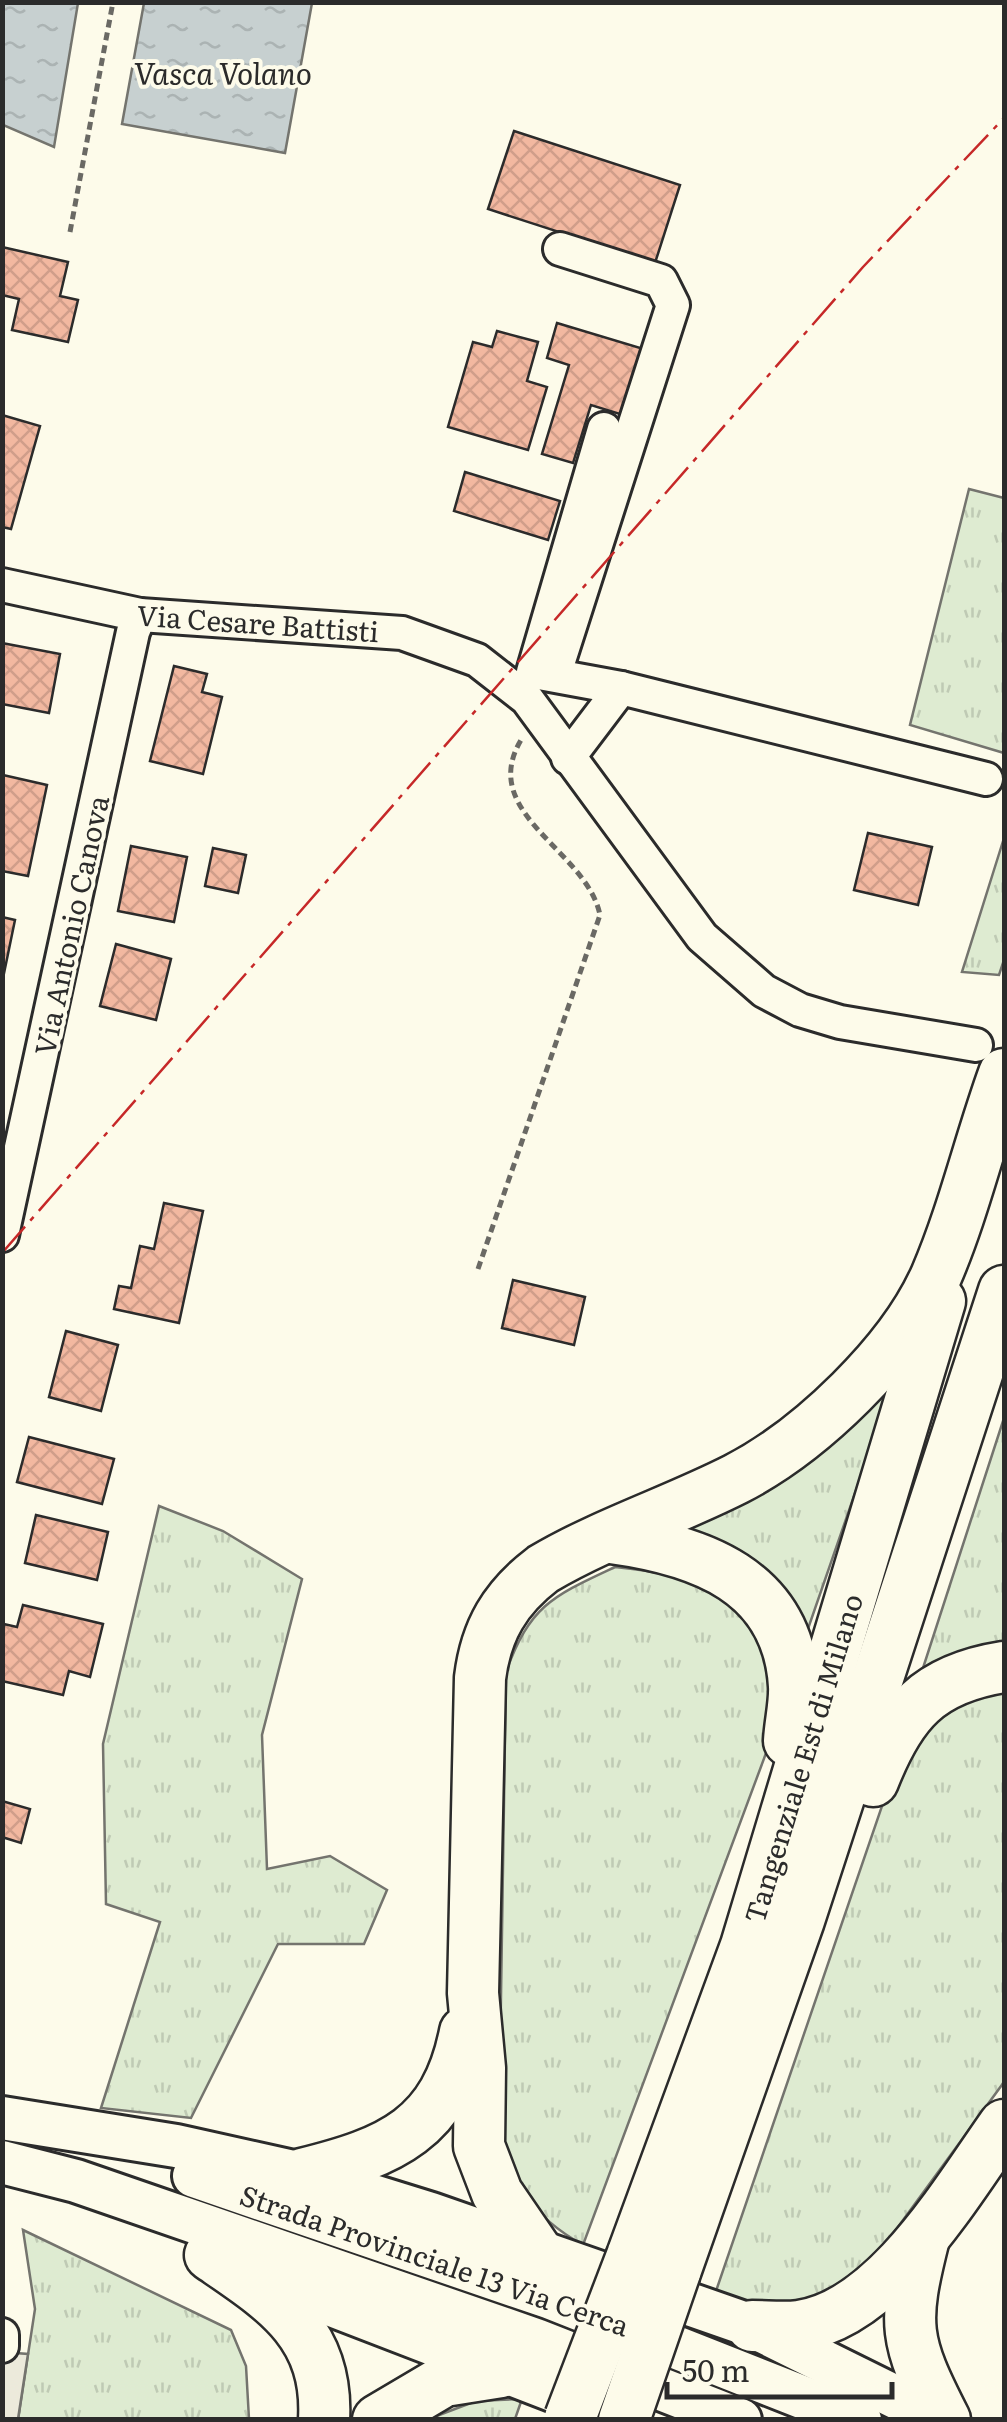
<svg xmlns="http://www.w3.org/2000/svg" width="1007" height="2422" viewBox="0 0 1007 2422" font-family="Literata,serif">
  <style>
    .grass { fill: url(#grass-tufts); stroke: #74746e; stroke-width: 2.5 }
    .parking { fill: #eceadb; stroke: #74746e; stroke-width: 2.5 }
    .water { fill: url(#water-ripples); stroke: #74746e; stroke-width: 2.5 }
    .building { fill: url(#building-cross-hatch); stroke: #2b2b2b; stroke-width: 2.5 }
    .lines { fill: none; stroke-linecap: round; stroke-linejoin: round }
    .minor-casing { stroke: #2b2b2b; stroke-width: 38 }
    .major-casing { stroke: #2b2b2b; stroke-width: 48 }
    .highway-casing { stroke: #2b2b2b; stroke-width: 55 }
    .path { stroke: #6a6964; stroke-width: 5; stroke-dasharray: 8 5; stroke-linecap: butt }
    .minor { stroke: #fdfbea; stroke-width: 32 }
    .major { stroke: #fdfbea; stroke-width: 42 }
    .highway { stroke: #fdfbea; stroke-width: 50 }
    .highway-bridge-casing { stroke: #2b2b2b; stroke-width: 55; stroke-linecap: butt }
    .highway-bridge { stroke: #fdfbea; stroke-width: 50 }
    .power { stroke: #c62828; stroke-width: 2.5; stroke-dasharray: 35 8 5 8; stroke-linecap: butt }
    .labels { text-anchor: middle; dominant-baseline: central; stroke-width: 8; stroke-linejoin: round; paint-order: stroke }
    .street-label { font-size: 28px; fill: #2b2b2b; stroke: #fdfbea }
    .water-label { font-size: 30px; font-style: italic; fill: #2b2b2b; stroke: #fdfbea }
  </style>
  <defs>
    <pattern id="grass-tufts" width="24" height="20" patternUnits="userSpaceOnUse" patternTransform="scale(2.5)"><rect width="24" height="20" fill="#deebd1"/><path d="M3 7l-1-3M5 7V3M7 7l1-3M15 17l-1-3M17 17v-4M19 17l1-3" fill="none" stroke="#bfcab4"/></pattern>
    <pattern id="water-ripples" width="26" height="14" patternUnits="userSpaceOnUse" patternTransform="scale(2.5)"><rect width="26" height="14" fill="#c7d0d0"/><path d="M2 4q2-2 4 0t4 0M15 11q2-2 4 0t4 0" fill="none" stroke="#abb3b3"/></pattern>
    <pattern id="building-cross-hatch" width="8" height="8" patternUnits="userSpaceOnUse" patternTransform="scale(2.5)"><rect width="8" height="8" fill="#f2b8a0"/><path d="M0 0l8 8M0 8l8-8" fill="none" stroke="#d09e8a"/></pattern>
  </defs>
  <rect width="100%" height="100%" fill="#fdfbea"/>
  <g class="grass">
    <polygon points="969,489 1004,498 1004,753 910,725"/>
    <polygon points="1004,838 1004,960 999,975 962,972"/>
    <path d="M874,1388l15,7 -88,254c-30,-43 -60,-114 -119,-119z"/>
    <polygon points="1004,1418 1004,1648 923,1668"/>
    <polygon points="159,1506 223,1531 302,1579 262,1735 267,1869 330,1856 387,1890 364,1944 278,1944 191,2118 101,2108 160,1922 106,1904 103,1744"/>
    <path d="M615,1567c67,6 151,26 160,107 1,18 0,37 0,55l-192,516c-55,-31 -68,-60 -84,-120l7,-453c24,-67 47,-76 109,-105z"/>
    <path d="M1004,1692v390l-136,186 -44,34 -60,6 -49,-14 179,-523c27,-38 62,-76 110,-79z"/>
    <polygon points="23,2230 231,2330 246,2366 249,2419 18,2420 35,2309"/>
    <polygon points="522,2399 515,2419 426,2420 476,2401"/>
  </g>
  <polygon class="parking" points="2,2352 28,2354 18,2419 3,2419"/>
  <g class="water">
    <polygon points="2,3 78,3 54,147 3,125"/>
    <polygon points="144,3 312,3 285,153 122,124"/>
  </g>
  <g class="building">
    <polygon points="514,131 680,185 655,263 488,209"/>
    <polygon points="2,247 68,262 60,296 78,300 68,342 12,330 19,299 2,295"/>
    <polygon points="557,323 657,353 636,419 591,405 573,463 542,454 569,365 547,358"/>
    <polygon points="497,331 538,342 527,381 547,387 528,450 448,427 473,342 492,347"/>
    <polygon points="2,415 40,426 11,529 2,527"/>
    <polygon points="465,472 560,501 548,540 454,511"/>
    <polygon points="2,643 60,654 49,713 2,704"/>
    <polygon points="174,666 207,674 202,692 222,697 203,774 150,761"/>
    <polygon points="3,775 47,785 28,876 2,871"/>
    <polygon points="868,833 932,847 918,905 854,890"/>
    <polygon points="131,846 187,857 174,922 118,911"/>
    <polygon points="213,848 246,855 238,893 205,886"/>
    <polygon points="2,917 15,920 2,983"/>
    <polygon points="116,944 171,959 156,1020 100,1006"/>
    <polygon points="164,1203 203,1211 179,1323 114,1309 119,1286 131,1288 140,1246 154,1249"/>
    <polygon points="513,1280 585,1297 574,1345 502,1328"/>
    <polygon points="66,1331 118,1345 101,1411 49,1397"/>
    <polygon points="29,1437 114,1459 102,1504 17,1482"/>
    <polygon points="36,1515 108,1532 97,1580 25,1563"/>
    <polygon points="23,1605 103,1624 90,1677 69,1671 63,1695 2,1681 4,1624 17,1627"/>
    <polygon points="2,1801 30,1809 21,1843 2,1837"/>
  </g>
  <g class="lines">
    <defs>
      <g id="minor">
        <polyline points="2,585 140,615 402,633 477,660 527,699 702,937 764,991 800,1010 840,1022 976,1045"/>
        <polyline points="533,672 604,429"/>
        <polyline points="534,672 621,688 986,779"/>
        <polyline points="555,673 673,305 661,281 560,249"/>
        <polyline points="568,758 621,688"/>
        <polyline points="2,1235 133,632 140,615"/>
        <polyline points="2,2335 2,2346"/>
      </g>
      <g id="major">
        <polyline points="2,2118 176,2146 302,2174 431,2214 752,2326 942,2420"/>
        <polyline points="2,2162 76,2181 536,2340 740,2420"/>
        <polyline points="194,2176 551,2298 860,2420"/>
        <polyline points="254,2275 607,2411"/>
      </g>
      <g id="highway">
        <path d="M611,1538c88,12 177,42 183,148 1,17 -4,37 -5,55"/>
        <path d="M873,1781c27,-69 55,-102 131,-114"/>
        <path d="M302,2174c89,-22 144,-45 163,-142"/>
        <path d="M924,2238c-22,87 -20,102 21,182"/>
        <path d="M536,2250l-39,-57 -18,-47 1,-78 -7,-75 7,-315c6,-48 25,-80 63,-109 61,-36 130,-58 193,-90 74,-38 166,-126 200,-203 28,-65 44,-136 68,-202"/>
        <path d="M210,2255c64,44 119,77 114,165"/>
        <polyline points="632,2256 746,1946 940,1301"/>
        <polyline points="675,2272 799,1920 1004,1291"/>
        <path d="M752,2326c15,0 32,2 47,0 87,-12 158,-135 205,-201"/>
        <polyline points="378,2420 444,2381 501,2372"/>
      </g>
    </defs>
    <use href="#minor" class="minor-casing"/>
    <use href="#major" class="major-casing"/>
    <use href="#highway" class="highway-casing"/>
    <g class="path">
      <polyline points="70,232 113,2"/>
      <path d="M478,1269l122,-354c-13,-65 -123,-101 -79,-175"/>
    </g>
    <use href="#minor" class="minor"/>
    <use href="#major" class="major"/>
    <use href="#highway" class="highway"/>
    <defs>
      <g id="highway-bridge">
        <polyline points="570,2418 632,2256"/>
        <polyline points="624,2420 675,2272"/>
      </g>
    </defs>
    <use href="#highway-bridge" class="highway-bridge-casing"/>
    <use href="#highway-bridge" class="highway-bridge"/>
    <polyline class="power" points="2,1253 863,267 1004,118"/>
  </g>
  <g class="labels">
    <g class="street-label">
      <text transform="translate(258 622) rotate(4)">Via Cesare Battisti</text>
      <text transform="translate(70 925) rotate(-78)">Via Antonio Canova</text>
      <text transform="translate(802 1758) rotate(-73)">Tangenziale Est di Milano</text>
      <text transform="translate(435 2259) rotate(19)">Strada Provinciale 13 Via Cerca</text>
    </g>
    <g class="water-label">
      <text x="223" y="72">Vasca Volano</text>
    </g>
  </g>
  <rect width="1007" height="2422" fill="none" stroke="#2b2b2b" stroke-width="10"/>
  <path d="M667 2382v15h225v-15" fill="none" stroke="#2b2b2b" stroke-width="5"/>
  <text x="682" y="2382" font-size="30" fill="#2b2b2b" stroke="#fdfbea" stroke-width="8" paint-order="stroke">50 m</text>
</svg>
